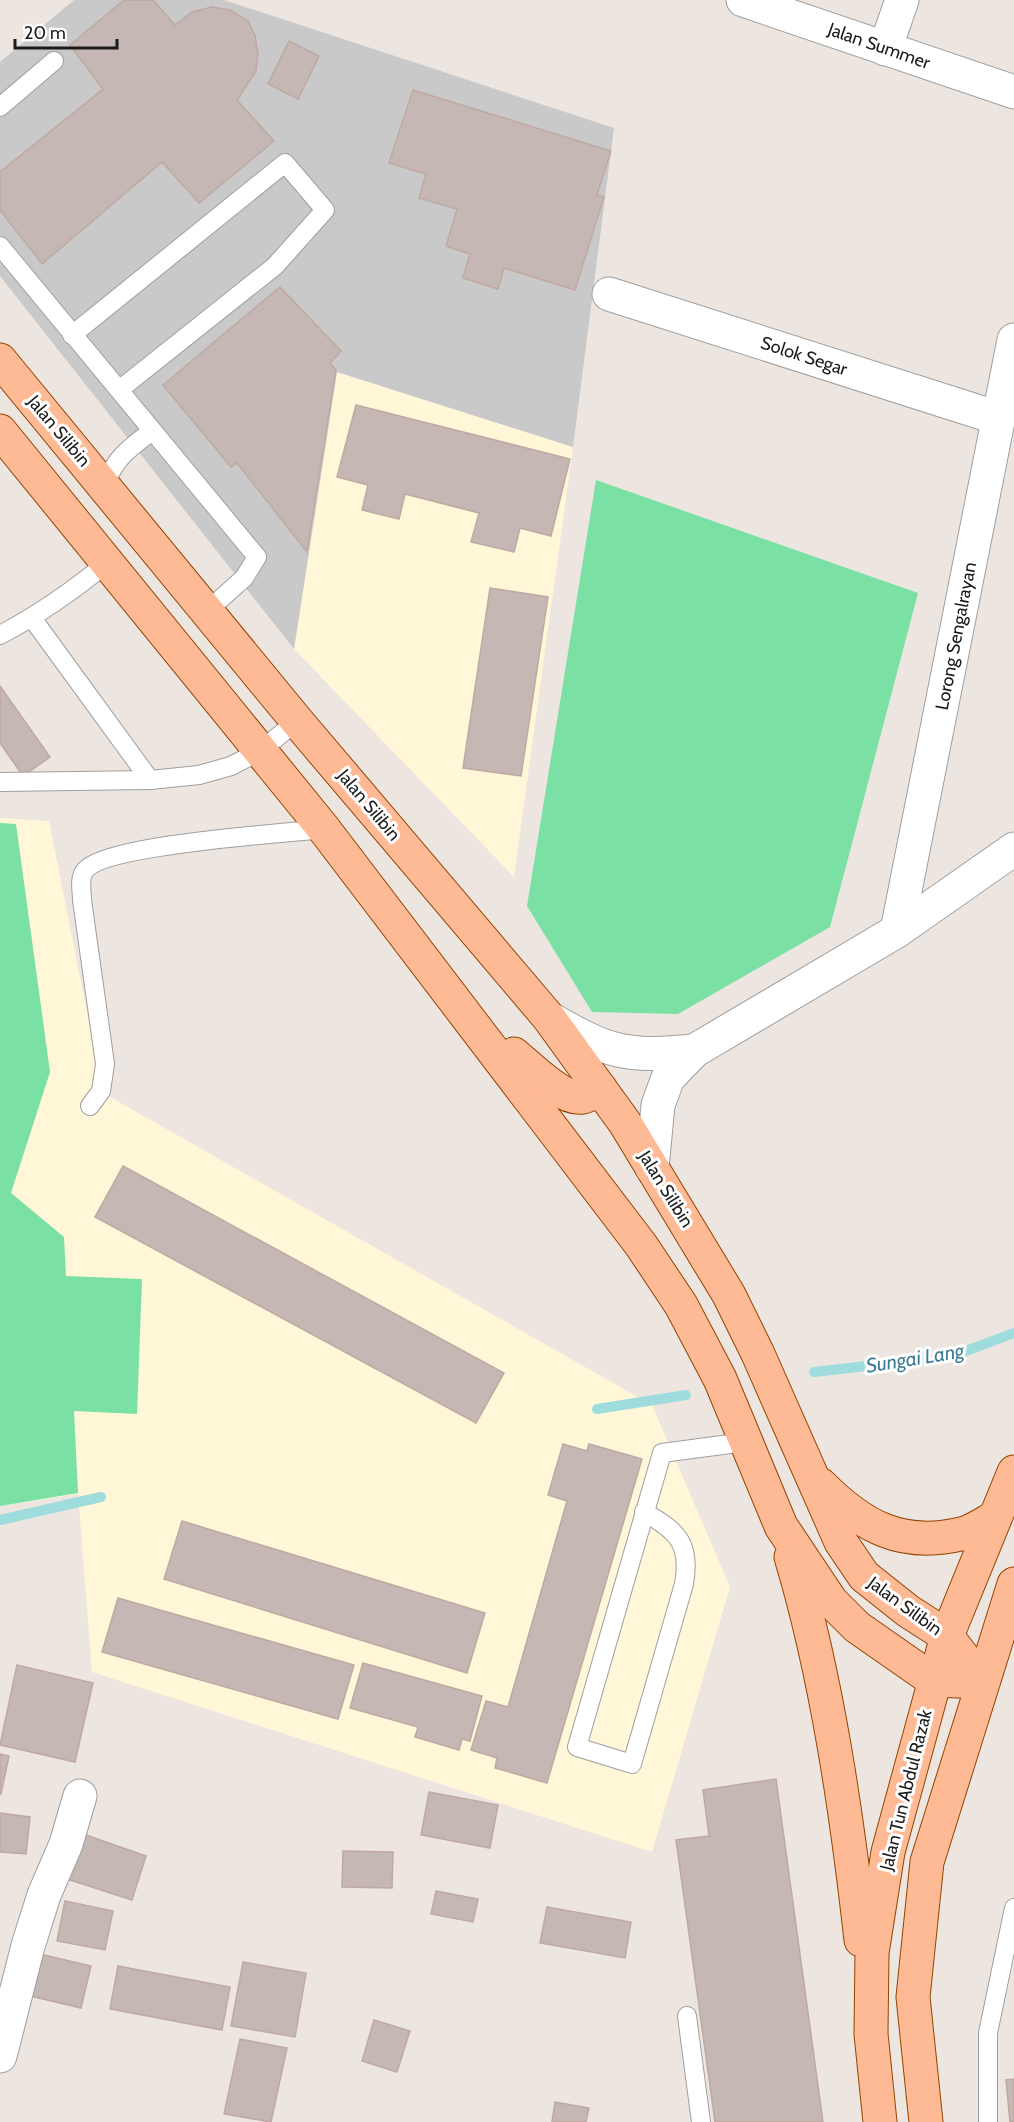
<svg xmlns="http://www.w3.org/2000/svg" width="1014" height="2122" viewBox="0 0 1014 2122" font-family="Cabin,sans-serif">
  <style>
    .education { fill: #fff7d8 }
    .religious { fill: #c9c9c9 }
    .pitch { fill: #7be0a3 }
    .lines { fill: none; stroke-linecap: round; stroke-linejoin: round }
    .stream { stroke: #9fdcdd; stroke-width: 10 }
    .building { fill: #c5b7b4; stroke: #bfa9a2; stroke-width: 1.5 }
    .service-casing { stroke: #9f9f9f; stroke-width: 20 }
    .minor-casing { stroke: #9f9f9f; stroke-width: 35 }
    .primary-casing { stroke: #934300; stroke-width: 35 }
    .service { stroke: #fff; stroke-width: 18 }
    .minor { stroke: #fff; stroke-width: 33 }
    .primary { stroke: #feba94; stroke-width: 33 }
    .labels { text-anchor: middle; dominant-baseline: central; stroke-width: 6; stroke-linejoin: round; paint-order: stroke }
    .street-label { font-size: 18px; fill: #1b1b1b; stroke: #fff }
    .water-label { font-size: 20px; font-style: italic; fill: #3e7c96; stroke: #fff }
  </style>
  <rect width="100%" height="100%" fill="#ede6e0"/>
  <g class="education">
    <polygon points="337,372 573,447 514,877 294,649"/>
    <polygon points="0,818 49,821 103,1093 652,1405 730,1587 652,1852 92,1672 78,1494 0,1506"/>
  </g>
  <polygon class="religious" points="74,0 224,0 614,128 573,447 337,372 294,649 0,276 0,62"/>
  <g class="pitch">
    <polygon points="596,480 918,593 830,927 678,1014 592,1012 527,906"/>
    <polygon points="0,823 16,824 50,1072 11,1193 64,1237 66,1276 142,1279 137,1414 74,1411 78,1493 0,1506"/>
  </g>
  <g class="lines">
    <g class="stream">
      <polyline points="814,1372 953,1356 1014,1333"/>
      <polyline points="597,1409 686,1395"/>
      <polyline points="0,1520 101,1497"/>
    </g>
  </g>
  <g class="building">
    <polygon points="124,0 153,0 175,25 192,12 212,7 230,10 248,21 255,35 258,54 256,71 237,100 274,141 199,203 162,162 42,264 0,210 0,172 103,89 70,45"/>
    <polygon points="289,41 319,56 298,99 268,84"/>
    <polygon points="413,90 611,151 597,195 604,197 575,290 504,268 498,289 463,278 470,254 446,246 457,209 419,198 426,174 389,163"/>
    <polygon points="280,287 341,351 330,363 336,370 307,552 237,463 231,467 163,385"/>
    <polygon points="356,405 570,459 551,536 520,528 514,552 471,542 479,513 405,494 399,519 362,510 368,485 337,477"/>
    <polygon points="490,588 548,597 521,776 463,768"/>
    <polygon points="0,686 50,757 23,776 0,743"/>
    <polygon points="123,1166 504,1373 476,1423 95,1217"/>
    <polygon points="563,1444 587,1451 589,1444 642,1459 547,1783 495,1768 497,1758 471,1750 486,1701 508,1707 567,1501 548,1495"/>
    <polygon points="182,1521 485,1613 467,1673 164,1579"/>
    <polygon points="118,1598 354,1665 338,1719 102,1652"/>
    <polygon points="363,1663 482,1696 470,1741 462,1739 459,1750 415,1737 418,1727 350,1708"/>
    <polygon points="17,1665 93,1683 75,1762 0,1745"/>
    <polygon points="0,1754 9,1756 1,1794 0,1794"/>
    <polygon points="776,1779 823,2122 715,2122 676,1840 709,1836 703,1790"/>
    <polygon points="429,1792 498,1805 490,1848 421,1835"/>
    <polygon points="0,1813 30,1817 26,1854 0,1852"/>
    <polygon points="83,1834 146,1856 132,1900 67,1879"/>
    <polygon points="343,1851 393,1852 392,1888 342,1887"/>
    <polygon points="436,1891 478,1899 473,1922 431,1914"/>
    <polygon points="65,1901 113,1911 105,1950 57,1941"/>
    <polygon points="547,1907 631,1922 625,1958 540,1943"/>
    <polygon points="40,1954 91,1966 81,2008 30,1996"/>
    <polygon points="243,1962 306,1973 295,2037 231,2026"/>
    <polygon points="118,1966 230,1987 222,2030 110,2009"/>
    <polygon points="374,2020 410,2031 397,2072 362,2061"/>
    <polygon points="240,2039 287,2048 271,2122 224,2114"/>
    <polygon points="1014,2079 1014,2122 1010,2122 1006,2080"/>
    <polygon points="555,2102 589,2108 586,2122 552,2122"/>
  </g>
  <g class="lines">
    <defs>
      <g id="service">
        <polyline points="0,107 54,61"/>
        <polyline points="0,246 257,557 244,578 207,611"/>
        <polyline points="72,335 285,163 325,210 275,266 119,390"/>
        <path d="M104,486c12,-29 24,-37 48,-55"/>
        <polyline points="32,618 150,780"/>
        <path d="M0,635c40,-21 74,-45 108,-73"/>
        <polyline points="0,782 150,780 199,775 231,766 260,751 297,721"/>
        <path d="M90,1106l11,-15 4,-27 -23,-164c0,-9 -3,-20 2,-28 15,-27 202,-39 240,-43"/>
        <path d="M644,1512c34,19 47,32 40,72l-52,180 -55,-17 85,-294 83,-11"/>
        <polyline points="687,2016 701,2122"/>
        <polyline points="988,2122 988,2033 1014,1908"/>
      </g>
      <g id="minor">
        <polyline points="743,0 1014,92"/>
        <polyline points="885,49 902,0"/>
        <polyline points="609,294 998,418"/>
        <polyline points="897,931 1014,340"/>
        <path d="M549,1018c58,34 77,40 145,33"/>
        <polyline points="652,1168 658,1105 668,1078 694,1051 897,931 1014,849"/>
        <polyline points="0,2056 28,1946 44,1895 66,1844 80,1796"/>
      </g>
      <g id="primary">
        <polyline points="0,360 297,721 549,1018 625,1123 729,1295 758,1354 841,1542 864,1576 908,1611 947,1636 982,1682"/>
        <polyline points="0,431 324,829 641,1245 681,1305 720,1379 781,1526 831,1601 857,1627 933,1680 982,1682"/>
        <path d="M514,1054c16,13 48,47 69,43 6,-1 12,-6 17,-9"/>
        <path d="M821,1485c41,41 80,63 140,49 11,-2 23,-11 33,-16"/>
        <path d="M791,1557c36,120 56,258 70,383"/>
        <polyline points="880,2122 871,2034 872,1953 888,1852 947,1636 1014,1472"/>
        <polyline points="926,2122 913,1997 927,1862 1014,1584"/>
      </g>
    </defs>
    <use href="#service" class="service-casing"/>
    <use href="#minor" class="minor-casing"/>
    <use href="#primary" class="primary-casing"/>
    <use href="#service" class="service"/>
    <use href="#minor" class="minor"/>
    <use href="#primary" class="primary"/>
  </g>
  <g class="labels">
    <g class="street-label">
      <text transform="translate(879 46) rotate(19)">Jalan Summer</text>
      <text transform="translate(804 356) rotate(18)">Solok Segar</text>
      <text transform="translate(59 431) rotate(50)">Jalan Silibin</text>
      <text transform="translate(956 636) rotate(-79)">Lorong Sengalrayan</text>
      <text transform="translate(369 805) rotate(50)">Jalan Silibin</text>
      <text transform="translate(666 1189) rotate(58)">Jalan Silibin</text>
      <text transform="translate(905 1606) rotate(36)">Jalan Silibin</text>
      <text transform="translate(906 1790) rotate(-76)">Jalan Tun Abdul Razak</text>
    </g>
    <g class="water-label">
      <text transform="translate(915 1358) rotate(-9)">Sungai Lang</text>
    </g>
  </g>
  <path d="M15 39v9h102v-9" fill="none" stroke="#1b1b1b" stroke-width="3"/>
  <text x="24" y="39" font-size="18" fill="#1b1b1b" stroke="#ffffff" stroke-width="4.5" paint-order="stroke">20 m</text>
</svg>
